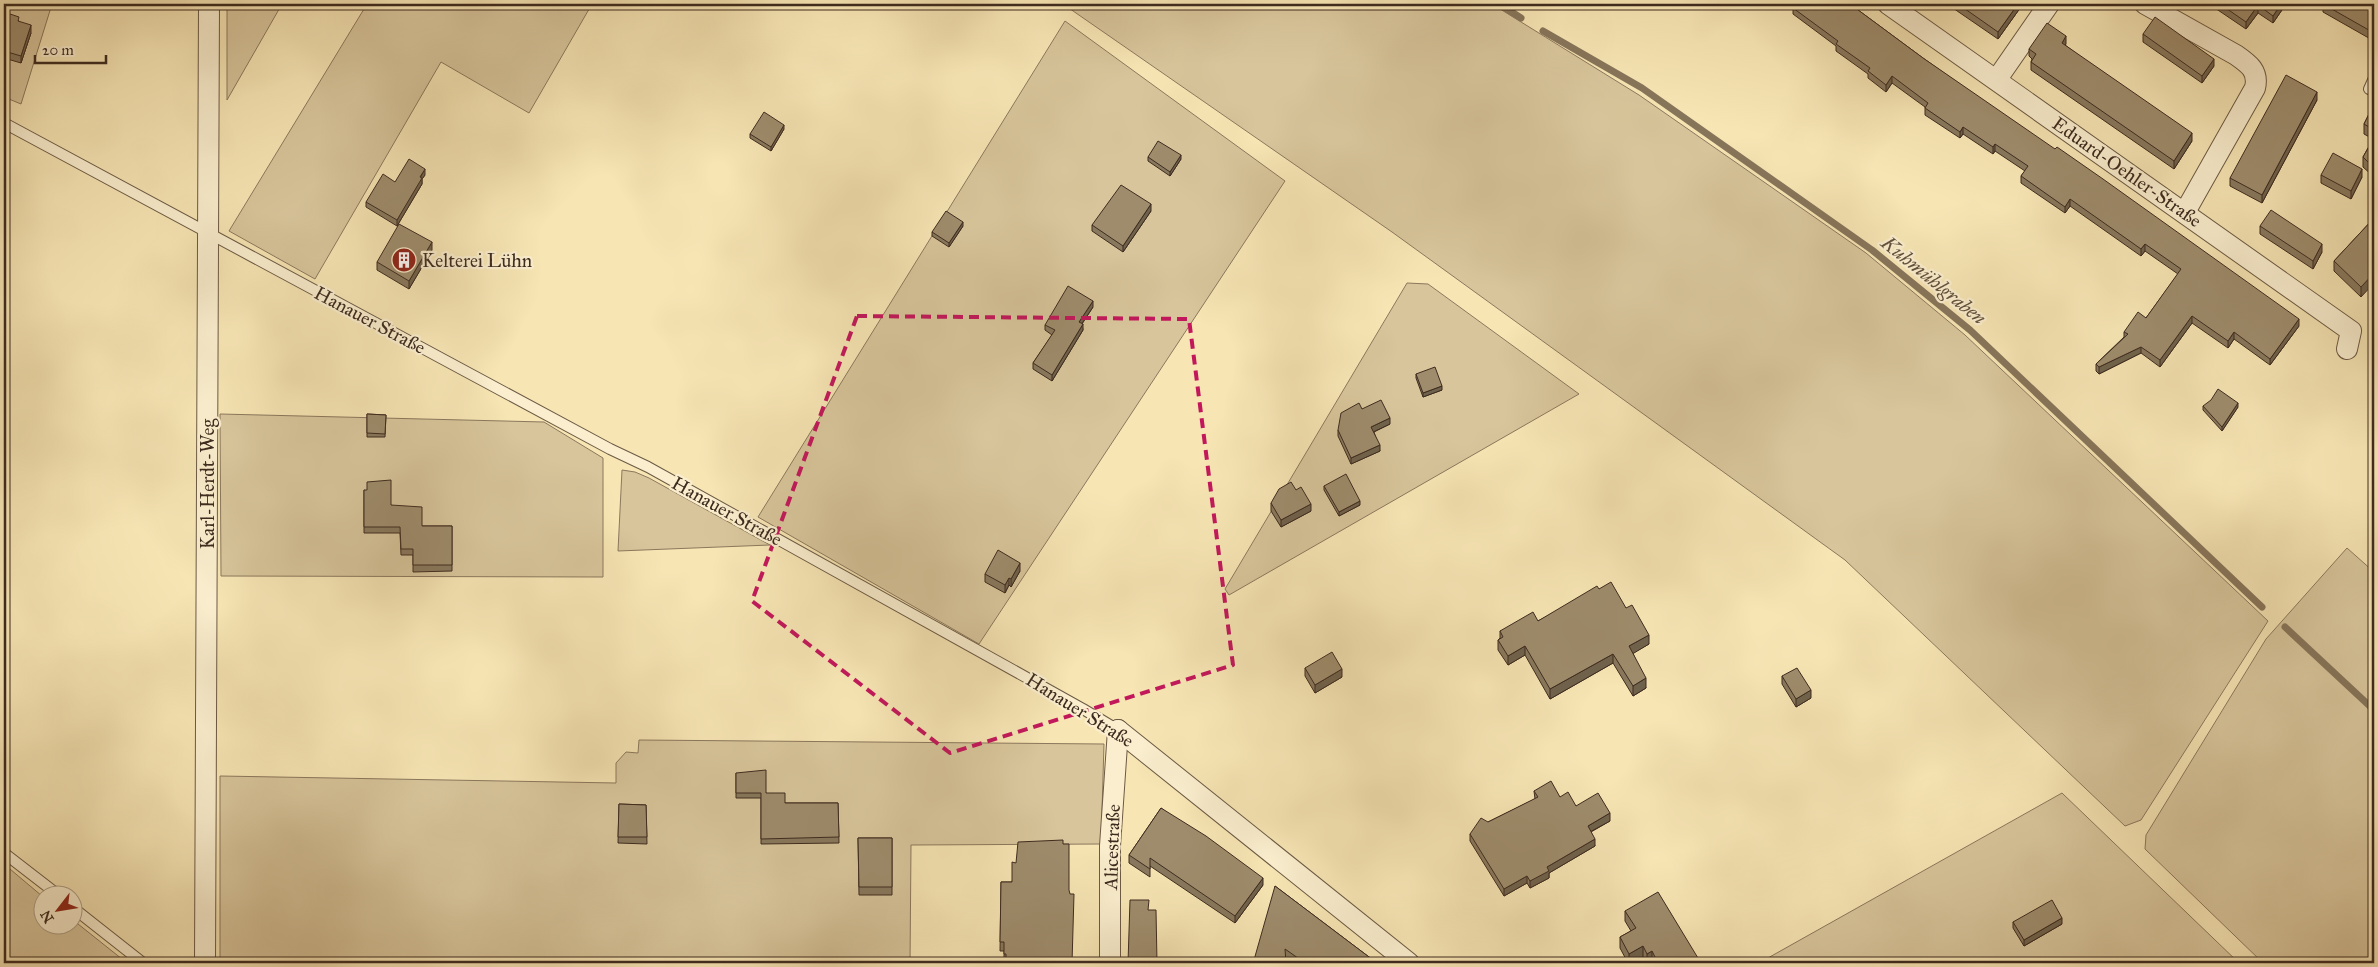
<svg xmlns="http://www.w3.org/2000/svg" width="2378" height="967" viewBox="0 0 2378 967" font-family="'IM FELL Great Primer',serif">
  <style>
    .green { fill: #d8c59b; stroke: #8b785d }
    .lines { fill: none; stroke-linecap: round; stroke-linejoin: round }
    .stream { stroke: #87755a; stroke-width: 7 }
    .service-casing { stroke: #6c5a44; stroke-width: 12 }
    .minor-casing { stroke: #6c5a44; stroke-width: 22 }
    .service { stroke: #faeece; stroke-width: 10 }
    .minor { stroke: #faeece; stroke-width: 20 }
    .wall { fill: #88785d; stroke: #3e2b1f }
    .shaded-wall { fill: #6f624c; stroke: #3e2b1f }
    .building { fill: #9e8c6c; stroke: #3e2b1f }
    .marked { fill: none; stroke: #c2185b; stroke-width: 4; stroke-dasharray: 10 6; stroke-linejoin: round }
    .labels { text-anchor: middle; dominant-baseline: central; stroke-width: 4.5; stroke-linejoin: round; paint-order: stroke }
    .street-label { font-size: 19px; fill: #3e2b1f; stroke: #faeece }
    .poi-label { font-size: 19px; fill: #3e2b1f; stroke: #faeece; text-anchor: start }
    .water-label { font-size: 20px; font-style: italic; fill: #63503c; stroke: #faeece }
  </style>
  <rect width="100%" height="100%" fill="#f7e5b4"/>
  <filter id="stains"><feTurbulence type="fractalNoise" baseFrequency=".004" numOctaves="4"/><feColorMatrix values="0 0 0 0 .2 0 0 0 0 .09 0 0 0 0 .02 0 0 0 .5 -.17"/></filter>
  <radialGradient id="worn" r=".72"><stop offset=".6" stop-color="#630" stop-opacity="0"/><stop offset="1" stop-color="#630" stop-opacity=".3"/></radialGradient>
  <g class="green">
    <polygon points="4,4 52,4 21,104 4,97"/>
    <polygon points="227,4 282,4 227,100"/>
    <polygon points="367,4 592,4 529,113 441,62 315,279 229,231"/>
    <polygon points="1063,4 1492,4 1639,95 1866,253 1965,335 2268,621 2141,820 2125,826 1845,560 1392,232"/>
    <polygon points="1065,21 1285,181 979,644 758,517"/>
    <polygon points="1407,283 1428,284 1579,394 1229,595 1225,589"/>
    <polygon points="220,414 544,422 603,458 603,577 221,576"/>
    <polygon points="622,470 635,472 649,478 770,545 618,551"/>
    <polygon points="2347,548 2374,572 2374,963 2263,963 2145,849 2146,835 2266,639"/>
    <polygon points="639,740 1104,744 1101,844 911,845 910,963 220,963 220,776 616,783 616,763 626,752 638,753"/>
    <polygon points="2062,793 2239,963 1759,963"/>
    <polygon points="4,864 42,896 42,924 72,924 73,920 127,963 4,963"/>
  </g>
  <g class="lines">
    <g class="stream">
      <polyline points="1499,4 1521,18"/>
      <polyline points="1543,31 1642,88 1872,250 1970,330 2262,607"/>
      <polyline points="2285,627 2374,710"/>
    </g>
    <defs>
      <g id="service">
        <polyline points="2369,89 2374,78"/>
        <polyline points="4,123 610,449 648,467 1083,709 1118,730"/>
        <polyline points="4,853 57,894"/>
        <polyline points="72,907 143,963"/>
      </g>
      <g id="minor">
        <polyline points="1888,4 2351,331 2347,349"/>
        <path d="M2145,4l91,51c13,9 23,16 19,33l-70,124"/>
        <polyline points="1997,79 2049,4"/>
        <polyline points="1118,730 1409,963"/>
        <polyline points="205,963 209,4"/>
        <polyline points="1110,963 1110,846 1118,730"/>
      </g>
    </defs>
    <use href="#service" class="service-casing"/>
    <use href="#minor" class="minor-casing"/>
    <use href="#service" class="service"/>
    <use href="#minor" class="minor"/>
  </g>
  <g class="wall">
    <polygon points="1787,4 1850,4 1923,58 2299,326 2270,365 2234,339 2228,348 2192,323 2160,367 2141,353 2099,374 2096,371 2096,364 2124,337 2124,332 2146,318 2178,274 2145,251 2141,256 2070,206 2065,213 2021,183 2021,176 2025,171 1995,151 1993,154 1963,134 1960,138 1925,115 1925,107 1892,83 1886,92 1868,78 1868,74 1836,51 1836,46 1793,14 1793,8"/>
    <polygon points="1947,4 2023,4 1998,39"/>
    <polygon points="2209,4 2284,4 2284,7 2273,23 2258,13 2246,29"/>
    <polygon points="2323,4 2374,4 2374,41 2323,12"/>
    <polygon points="4,12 19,21 31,33 21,63 4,58"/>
    <polygon points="2143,34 2214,66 2202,83 2143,42"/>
    <polygon points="2066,44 2065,45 2192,141 2174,169 2031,70 2031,62 2032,59 2029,56 2029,49"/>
    <polygon points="2317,100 2262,203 2230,186 2230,178"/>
    <polygon points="2374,104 2374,177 2363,167 2363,157 2373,139 2364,134 2364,124"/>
    <polygon points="784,129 771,151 750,138 750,134"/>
    <polygon points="1148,157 1181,159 1170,176 1148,161"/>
    <polygon points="425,175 422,179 422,184 397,226 366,207 366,202 395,182"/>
    <polygon points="2321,175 2362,177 2351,199 2321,183"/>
    <polygon points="1151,211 1123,252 1092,231 1092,225"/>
    <polygon points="2374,218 2361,297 2334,271 2334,261"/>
    <polygon points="963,226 949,247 932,236 932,232"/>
    <polygon points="2260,226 2322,252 2313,269 2260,234"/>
    <polygon points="432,250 409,289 377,270 377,262"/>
    <polygon points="1093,307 1082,324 1083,330 1052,381 1033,369 1033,363 1052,335 1045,330 1045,325"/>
    <polygon points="1416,374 1442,390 1423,397 1416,378"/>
    <polygon points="2203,406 2238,407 2222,431 2203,410"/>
    <polygon points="1362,409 1390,424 1374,432 1380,451 1351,464 1338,436 1338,430"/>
    <polygon points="367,414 386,415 385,437 367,437"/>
    <polygon points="1324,486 1360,505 1339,516 1324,490"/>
    <polygon points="364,490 391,505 422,526 452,526 452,571 413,572 413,555 401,555 400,533 364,533"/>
    <polygon points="1271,503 1311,511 1281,527 1271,511"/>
    <polygon points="1020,571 1011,587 1009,585 1005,593 985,582 985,574"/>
    <polygon points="1599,589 1626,608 1649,644 1633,653 1646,688 1633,696 1613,663 1550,699 1525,655 1508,665 1498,650 1498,640 1500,638 1500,631 1538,621"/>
    <polygon points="1305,668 1342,677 1315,693 1305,676"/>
    <polygon points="1782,676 1811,698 1796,707 1782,684"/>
    <polygon points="736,773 766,793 785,803 838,803 839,843 761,844 761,798 736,798"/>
    <polygon points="1534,791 1560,797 1576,806 1610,821 1591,832 1595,846 1549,873 1549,878 1530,888 1527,883 1504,896 1470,841 1470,834 1488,822 1535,799"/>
    <polygon points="619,804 646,805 647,844 618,843"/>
    <polygon points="1161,808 1263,885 1235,923 1150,866 1150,877 1129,863 1129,855"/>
    <polygon points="858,838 892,838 892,895 859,895"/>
    <polygon points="1016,863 1006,963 1004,963 1004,951 1000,951 1001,882 1012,882"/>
    <polygon points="1275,886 1377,963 1294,963 1285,957"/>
    <polygon points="1625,911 1701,963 1652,963 1652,962 1648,963 1646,963 1643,957 1631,963 1628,963 1620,948 1620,937 1631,931 1625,921"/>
    <polygon points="2013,922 2062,924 2024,946 2013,928"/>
  </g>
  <g class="shaded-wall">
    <polygon points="2018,4 2023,4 1998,39 1998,32"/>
    <polygon points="2281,4 2284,4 2284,7 2273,23 2273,16"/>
    <polygon points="2258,5 2258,13 2246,29 2246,22"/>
    <polygon points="31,25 31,33 21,63 21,56"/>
    <polygon points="2066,36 2066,44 2062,50 2062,43"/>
    <polygon points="2214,59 2214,66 2202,83 2202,76"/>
    <polygon points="1892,76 1892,83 1886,92 1886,85"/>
    <polygon points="2317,92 2317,100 2262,203 2262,195"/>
    <polygon points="784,125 784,129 771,151 771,147"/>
    <polygon points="1963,127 1963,134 1960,138 1960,132"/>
    <polygon points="2192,133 2192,141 2174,169 2174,161"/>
    <polygon points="1995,144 1995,151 1993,154 1993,147"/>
    <polygon points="1181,155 1181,159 1170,176 1170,172"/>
    <polygon points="425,169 425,175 422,179 422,184 397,226 397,220"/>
    <polygon points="2362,169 2362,177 2351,199 2351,191"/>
    <polygon points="2070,199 2070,206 2065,213 2065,207"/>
    <polygon points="1151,204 1151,211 1123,252 1123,246"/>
    <polygon points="963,222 963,226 949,247 949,243"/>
    <polygon points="432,242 432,250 409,289 409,281"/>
    <polygon points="2145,244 2145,251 2141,256 2141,249"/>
    <polygon points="2322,244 2322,252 2313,269 2313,261"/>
    <polygon points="2374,273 2374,283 2361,297 2361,287"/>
    <polygon points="1093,301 1093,307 1079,328 1079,322"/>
    <polygon points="2192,316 2192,323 2160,367 2160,360"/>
    <polygon points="2299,319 2299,326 2270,365 2270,359"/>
    <polygon points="1083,324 1083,330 1052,381 1052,375"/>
    <polygon points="2234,332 2234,339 2228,348 2228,341"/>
    <polygon points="2141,347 2141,353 2099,374 2099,367"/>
    <polygon points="1442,386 1442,390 1423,397 1423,393"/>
    <polygon points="2238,403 2238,407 2222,431 2222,427"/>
    <polygon points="1390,418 1390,424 1371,433 1371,427"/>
    <polygon points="1380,445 1380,451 1351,464 1351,458"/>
    <polygon points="1360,501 1360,505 1339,516 1339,512"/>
    <polygon points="1311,504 1311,511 1281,527 1281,520"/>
    <polygon points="1020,563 1020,571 1011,587 1011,579"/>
    <polygon points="1009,578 1009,585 1005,593 1005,585"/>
    <polygon points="1649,635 1649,644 1629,656 1629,646"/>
    <polygon points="1525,646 1525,655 1508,665 1508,656"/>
    <polygon points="1613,654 1613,663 1550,699 1550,689"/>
    <polygon points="1342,669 1342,677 1315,693 1315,685"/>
    <polygon points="1646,678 1646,688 1633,696 1633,686"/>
    <polygon points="1811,690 1811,698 1796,707 1796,699"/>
    <polygon points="1610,813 1610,821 1588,833 1588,826"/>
    <polygon points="1595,839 1595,846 1549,873 1549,878 1530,888 1530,881 1547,867"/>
    <polygon points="1527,876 1527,883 1504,896 1504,889"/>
    <polygon points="1263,878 1263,885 1235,923 1235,916"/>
    <polygon points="2062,918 2062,924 2024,946 2024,940"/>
    <polygon points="1643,946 1643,957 1631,963 1629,963 1629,954"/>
    <polygon points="1652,951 1652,962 1647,963 1647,954"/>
  </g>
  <g class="building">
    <polygon points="1796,4 1850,4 1923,58 2055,149 2057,147 2103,179 2299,319 2270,359 2234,332 2228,341 2192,316 2160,360 2141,347 2099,367 2096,364 2128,334 2124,332 2138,312 2146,318 2181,269 2145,244 2141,249 2070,199 2065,207 2021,176 2028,166 1995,144 1993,147 1963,127 1960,132 1925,108 1928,103 1892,76 1886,85 1868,71 1870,68 1836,44 1838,41 1793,8"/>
    <polygon points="1958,4 2018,4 1998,32"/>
    <polygon points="2220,4 2281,4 2273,16 2258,5 2246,22"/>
    <polygon points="2323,4 2374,4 2374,33"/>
    <polygon points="4,12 19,17 18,21 31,25 21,56 4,51"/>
    <polygon points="2155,17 2214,59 2202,76 2143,34"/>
    <polygon points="2047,23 2066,36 2062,43 2192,133 2174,161 2031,62 2036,54 2029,49"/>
    <polygon points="2286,75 2317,92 2262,195 2230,178"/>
    <polygon points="2374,104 2374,130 2364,124"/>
    <polygon points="764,112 784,125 771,147 750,134"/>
    <polygon points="2374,138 2374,168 2363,157"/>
    <polygon points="1158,141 1181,155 1170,172 1148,157"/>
    <polygon points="2333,153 2362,169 2351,191 2321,175"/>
    <polygon points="409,159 425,169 420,177 422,178 397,220 366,202 383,174 395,182"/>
    <polygon points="1121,185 1151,204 1123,246 1092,225"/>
    <polygon points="2271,210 2322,244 2313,261 2260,226"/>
    <polygon points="946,211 963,222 949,243 932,232"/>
    <polygon points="2374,218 2374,273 2361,287 2334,261"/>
    <polygon points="399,224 432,242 409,281 377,262"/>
    <polygon points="1068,286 1093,301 1079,322 1083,324 1052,375 1033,363 1055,330 1045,325"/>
    <polygon points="1435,367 1442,386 1423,393 1416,374"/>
    <polygon points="2218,389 2238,403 2222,427 2203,406 2211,400"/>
    <polygon points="1381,400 1390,418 1371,427 1380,445 1351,458 1338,430 1341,413 1359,403 1362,409"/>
    <polygon points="367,414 386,415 385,434 367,433"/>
    <polygon points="1346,474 1360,501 1339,512 1324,486"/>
    <polygon points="391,480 391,505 422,507 422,526 452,526 452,565 413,565 413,549 401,549 400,527 364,527 364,490 367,490 367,482"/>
    <polygon points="1291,482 1296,490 1301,487 1311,504 1281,520 1271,503 1279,489"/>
    <polygon points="998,550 1020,563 1011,579 1009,578 1005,585 985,574"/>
    <polygon points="1611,582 1626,608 1632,605 1649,635 1629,646 1646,678 1633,686 1613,654 1550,689 1525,646 1508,656 1498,640 1503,637 1500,631 1533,612 1538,621 1597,586 1599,589"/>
    <polygon points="1332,652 1342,669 1315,685 1305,668"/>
    <polygon points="1797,668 1811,690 1796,699 1782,676"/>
    <polygon points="766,770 766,793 785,793 785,803 838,803 839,837 761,839 761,793 736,793 736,773"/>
    <polygon points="1551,781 1560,797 1568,792 1576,806 1598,793 1610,813 1588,826 1595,839 1547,867 1549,871 1530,881 1527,876 1504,889 1470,834 1481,818 1488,822 1538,797 1534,791"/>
    <polygon points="619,804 646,805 647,837 618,837"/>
    <polygon points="1161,808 1206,836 1263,878 1235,916 1150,858 1150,869 1129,855"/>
    <polygon points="858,838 892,838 892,887 859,887"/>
    <polygon points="1063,840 1063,844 1069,844 1069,890 1070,894 1074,894 1072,963 1006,963 1006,954 1004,954 1004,942 1000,942 1001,882 1012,882 1012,862 1016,863 1018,842"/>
    <polygon points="1275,886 1377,963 1305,963 1285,949 1286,963 1254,963 1254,960"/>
    <polygon points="1658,892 1701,963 1658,963 1652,951 1647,954 1643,946 1629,954 1620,937 1636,928 1625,911"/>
    <polygon points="1130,900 1149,900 1148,910 1156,910 1157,963 1128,963"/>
    <polygon points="2052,900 2062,918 2024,940 2013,922"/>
  </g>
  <path class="marked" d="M857,316l332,3 44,346 -283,88 -198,-152z"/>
  <defs>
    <symbol id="building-disc" viewBox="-11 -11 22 22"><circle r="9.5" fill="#8f2418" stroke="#faeece"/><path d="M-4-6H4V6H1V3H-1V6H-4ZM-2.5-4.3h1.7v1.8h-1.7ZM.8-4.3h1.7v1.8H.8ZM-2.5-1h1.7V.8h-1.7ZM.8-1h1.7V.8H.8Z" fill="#fff"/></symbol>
  </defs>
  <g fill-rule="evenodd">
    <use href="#building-disc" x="390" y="246" width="28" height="28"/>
  </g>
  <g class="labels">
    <g class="street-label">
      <text transform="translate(2127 172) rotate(35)">Eduard-Oehler-Straße</text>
      <text transform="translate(370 320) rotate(28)">Hanauer Straße</text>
      <text transform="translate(207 484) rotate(-90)">Karl-Herdt-Weg</text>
      <text transform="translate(727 511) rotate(29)">Hanauer Straße</text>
      <text transform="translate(1080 710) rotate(32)">Hanauer Straße</text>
      <text transform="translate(1112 847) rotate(-88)">Alicestraße</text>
    </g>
    <g class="poi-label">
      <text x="422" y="260">Kelterei Lühn</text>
    </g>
    <g class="water-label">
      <text transform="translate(1934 280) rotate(39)">Kuhmühlgraben</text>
    </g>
  </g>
  <rect width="2378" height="967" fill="none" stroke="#f7e5b4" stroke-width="20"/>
  <rect x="5" y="5" width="2368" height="957" fill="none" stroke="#3e2b1f" stroke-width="2.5"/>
  <rect x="10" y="10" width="2358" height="947" fill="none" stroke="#3e2b1f"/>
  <g transform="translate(58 910) rotate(239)"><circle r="24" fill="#faeece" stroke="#afa088"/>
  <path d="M0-4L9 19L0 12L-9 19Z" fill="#8f2418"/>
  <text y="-8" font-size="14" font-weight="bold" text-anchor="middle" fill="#3e2b1f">N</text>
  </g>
  <path d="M35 55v8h71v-8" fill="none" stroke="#3e2b1f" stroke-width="2.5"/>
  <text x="42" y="55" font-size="15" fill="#3e2b1f" stroke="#faeece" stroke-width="4" paint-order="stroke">20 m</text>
  <rect width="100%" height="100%" filter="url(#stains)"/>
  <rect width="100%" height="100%" fill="url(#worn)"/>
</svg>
